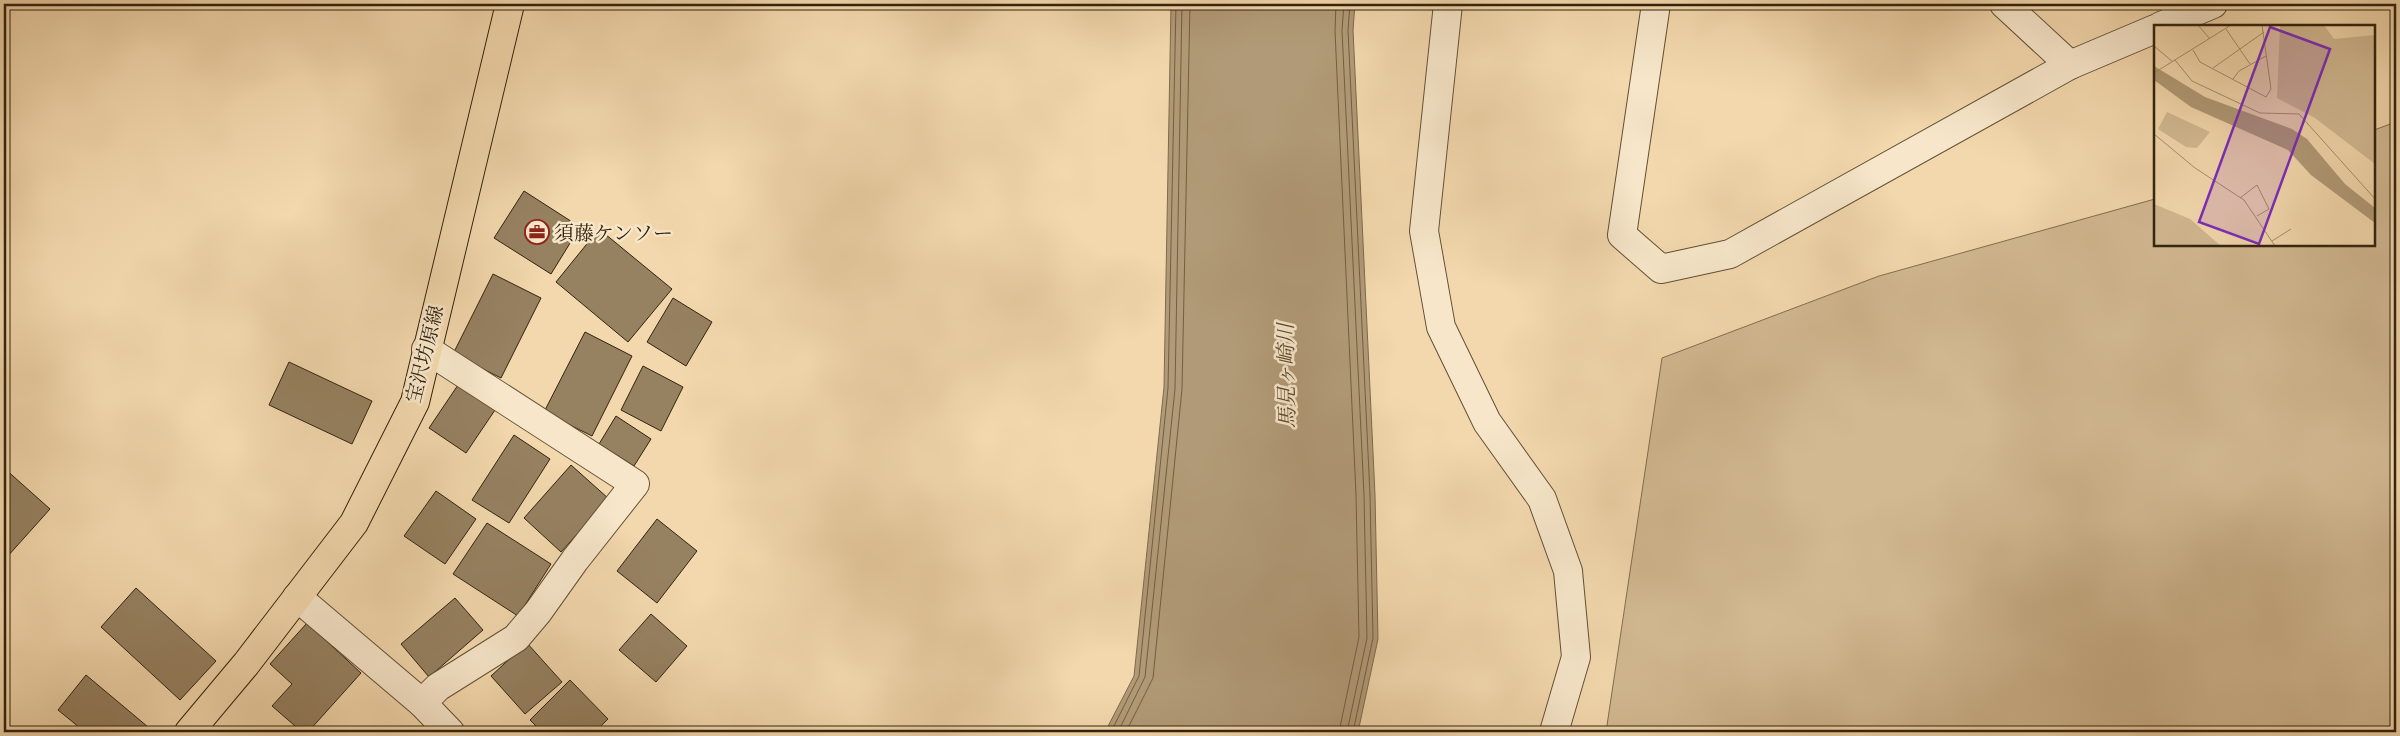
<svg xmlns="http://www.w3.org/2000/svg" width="2400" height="736" viewBox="0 0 2400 736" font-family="'Gentium Book Plus','Noto Serif JP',serif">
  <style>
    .green { fill: #d2b992; stroke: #826e50 }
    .water { fill: #b19a77; stroke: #7e6a4d }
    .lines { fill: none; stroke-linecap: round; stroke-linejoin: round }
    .shore { stroke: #725e42; stroke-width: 1 }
    .building { fill: #968161; stroke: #32230e }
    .minor-casing { stroke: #625036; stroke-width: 30 }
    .major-casing { stroke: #32230e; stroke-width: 30 }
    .minor { stroke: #f7e6ca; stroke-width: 28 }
    .major { stroke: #f3d8ad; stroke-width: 28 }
    .labels { text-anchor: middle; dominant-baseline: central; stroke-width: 5; stroke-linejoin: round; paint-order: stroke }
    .poi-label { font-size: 20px; fill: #32230e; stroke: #f7e6ca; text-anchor: start }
    .street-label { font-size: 20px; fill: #32230e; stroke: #f7e6ca }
    .water-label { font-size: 21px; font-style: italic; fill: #5e4d33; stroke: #f7e6ca }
    .inset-road { fill: none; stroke: #a6906d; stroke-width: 1 }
    .view { fill: #7b2cbf; fill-opacity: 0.15; stroke: #7b2cbf; stroke-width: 2.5 }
    .inset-edge { fill: none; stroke: #32230e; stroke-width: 2.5 }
  </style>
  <rect width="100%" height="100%" fill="#f3d8ad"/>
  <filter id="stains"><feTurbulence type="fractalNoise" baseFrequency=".004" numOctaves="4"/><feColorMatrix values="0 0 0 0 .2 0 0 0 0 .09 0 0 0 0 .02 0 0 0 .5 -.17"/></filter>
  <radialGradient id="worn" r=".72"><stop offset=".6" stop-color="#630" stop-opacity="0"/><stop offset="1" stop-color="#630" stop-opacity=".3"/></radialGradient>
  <polygon class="green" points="2396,122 2396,732 1606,732 1662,358 1879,276 2155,199 2155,245 2374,245 2374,130"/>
  <polygon class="water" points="1171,4 1355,4 1353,30 1375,495 1378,639 1358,732 1105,732 1134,676 1164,387"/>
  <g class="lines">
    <g class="shore">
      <polyline points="1336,4 1335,31 1356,495 1359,637 1339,732"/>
      <polyline points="1344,4 1342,30 1364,495 1367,638 1347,732"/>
      <polyline points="1350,4 1348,30 1370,495 1373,638 1353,732"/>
      <polyline points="1111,732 1139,676 1168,388 1176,4"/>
      <polyline points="1118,732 1145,677 1175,389 1182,4"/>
      <polyline points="1126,732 1153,678 1182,389 1190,4"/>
    </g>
  </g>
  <g class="building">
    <polygon points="524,191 580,227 551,274 494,238"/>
    <polygon points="599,229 672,289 628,342 556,282"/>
    <polygon points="493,274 541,298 501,378 453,354"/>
    <polygon points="673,298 712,322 686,366 647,342"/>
    <polygon points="585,332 632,356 592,436 544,412"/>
    <polygon points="289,362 372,401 352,444 269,405"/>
    <polygon points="643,366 683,387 661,431 621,410"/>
    <polygon points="458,385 495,410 466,453 429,428"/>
    <polygon points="616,416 651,439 634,466 599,444"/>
    <polygon points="514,435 550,459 509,523 472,500"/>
    <polygon points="571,465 609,499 561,552 524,518"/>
    <polygon points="4,468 50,509 7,557 4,554"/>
    <polygon points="436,491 476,519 445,564 404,536"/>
    <polygon points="657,519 697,551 657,603 617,571"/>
    <polygon points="487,523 551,564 518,616 453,574"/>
    <polygon points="136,588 216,661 180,700 101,627"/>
    <polygon points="455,598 483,630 429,677 401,644"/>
    <polygon points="651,614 687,646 656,682 619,650"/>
    <polygon points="307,623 361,673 308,732 302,732 272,706 292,684 270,664"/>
    <polygon points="527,643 562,682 525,714 491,676"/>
    <polygon points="86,675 154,732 85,732 58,710"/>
    <polygon points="570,680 608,719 595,732 542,732 530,720"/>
  </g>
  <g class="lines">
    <defs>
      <g id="minor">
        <polyline points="1448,4 1424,231 1441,327 1487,422 1542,499 1568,571 1576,657 1554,732"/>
        <polyline points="1656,4 1622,235 1661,269 1730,254 2070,65 2155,29"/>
        <polyline points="2004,4 2070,65"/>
        <polyline points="2161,26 2213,4"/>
        <polyline points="297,597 422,703 438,687 516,638 538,612 575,560 635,484 426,349"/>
        <polyline points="422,703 450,732"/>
      </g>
      <polyline id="major" points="189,732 246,664 354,523 415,402 510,4"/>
    </defs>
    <use href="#minor" class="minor-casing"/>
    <use href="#major" class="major-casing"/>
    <use href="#minor" class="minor"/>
    <use href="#major" class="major"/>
  </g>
  <defs>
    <symbol id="office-ring" viewBox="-11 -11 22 22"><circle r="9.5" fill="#f7e6ca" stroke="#8f2418" stroke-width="1.5"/><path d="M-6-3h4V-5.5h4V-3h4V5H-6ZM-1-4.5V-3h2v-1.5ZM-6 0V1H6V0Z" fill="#8f2418"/></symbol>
  </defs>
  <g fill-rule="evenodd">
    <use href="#office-ring" x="523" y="218" width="28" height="28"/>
  </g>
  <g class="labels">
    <g class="poi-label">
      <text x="554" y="232">須藤ケンソー</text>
    </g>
    <g class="street-label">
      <text transform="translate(424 354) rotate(-76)">宝沢坊原線</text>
    </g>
    <g class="water-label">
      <text transform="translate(1286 376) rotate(-91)">馬見ヶ崎川</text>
    </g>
  </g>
  <g transform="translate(2154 25)">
    <rect width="221" height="221" fill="#f3d8ad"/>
    <path d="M126,0h44l10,14 41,-4v129l-60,-46 -38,-20zM13,87l43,20 -13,16 -11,-1 -28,-18zM0,179l36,15 31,27h-67z" fill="#d2b992"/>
    <path d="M0,41l51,31 87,32 15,10 38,45 30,24v15l-64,-48 -23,-25 -97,-43 -37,-27z" fill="#b19a77"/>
    <path class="inset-road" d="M44,0l12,14M72,4l24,35M0,21l19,16M39,25l7,12 66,35 5,-8 -9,-64M21,35l17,21 68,32 39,1 77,86M59,43l51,-36M0,48l77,-48M79,54l6,-8 27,-15M0,109l41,34 49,32 31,46M86,173l17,-13 12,24 -12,7M118,216l19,-12"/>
    <path class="view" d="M116,2l60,22 -71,195 -60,-22z"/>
    <rect width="221" height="221" class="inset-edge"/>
  </g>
  <rect width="2400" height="736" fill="none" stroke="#f3d8ad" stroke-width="20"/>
  <rect x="5" y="5" width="2390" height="726" fill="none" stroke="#32230e" stroke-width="2.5"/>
  <rect x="10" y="10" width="2380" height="716" fill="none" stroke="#32230e"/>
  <rect width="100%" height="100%" filter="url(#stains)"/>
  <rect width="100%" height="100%" fill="url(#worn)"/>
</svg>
